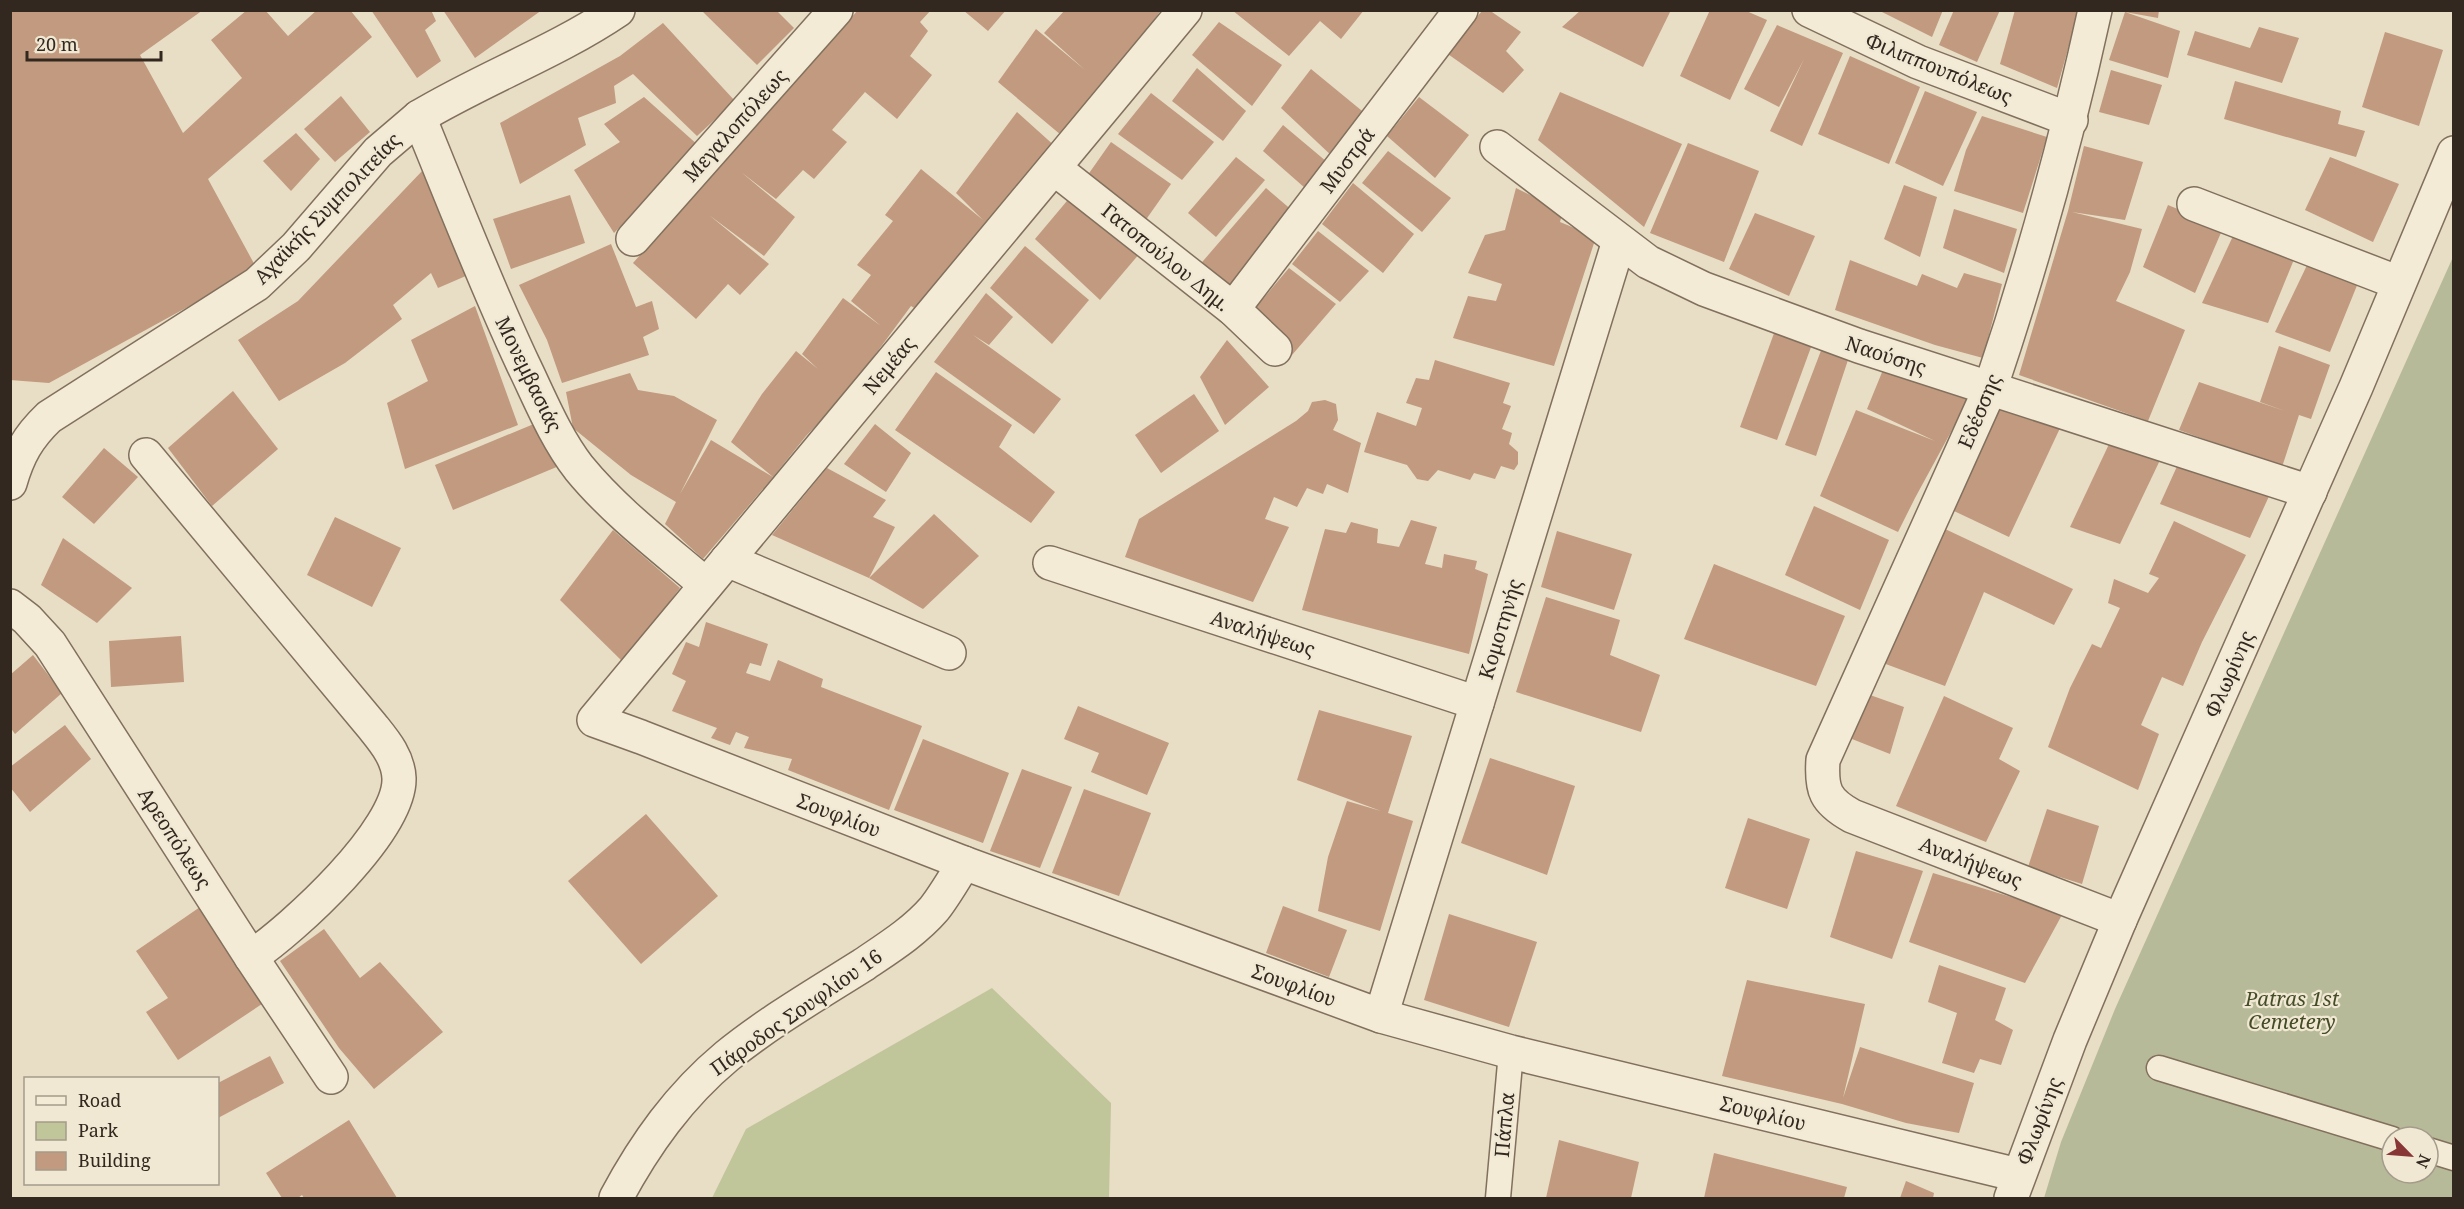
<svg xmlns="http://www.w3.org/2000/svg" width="2464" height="1209" viewBox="0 0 2464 1209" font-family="'Noto Serif',serif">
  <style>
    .green { fill: #c0c59a }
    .cemetery { fill: #b7ba98; fill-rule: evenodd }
    .building { fill: #c19a7f }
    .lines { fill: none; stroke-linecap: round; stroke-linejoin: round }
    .service-casing { stroke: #81705d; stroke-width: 27 }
    .minor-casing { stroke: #81705d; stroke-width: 36 }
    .tertiary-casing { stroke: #81705d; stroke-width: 36 }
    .service { stroke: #f4ebd7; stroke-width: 24 }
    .minor { stroke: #f4ebd7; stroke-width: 33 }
    .tertiary { stroke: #f4ebd7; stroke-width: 33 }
    .labels { text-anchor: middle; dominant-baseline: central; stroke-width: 4.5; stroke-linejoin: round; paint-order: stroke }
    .street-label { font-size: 20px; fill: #33281f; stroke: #f0e8d3 }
    .park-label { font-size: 20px; font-style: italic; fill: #444c28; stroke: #f0e8d3 }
  </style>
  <rect width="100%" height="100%" fill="#e8ddc5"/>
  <polygon class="green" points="992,988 1111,1103 1109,1198 712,1198 746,1129"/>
  <path class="cemetery" d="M2453,257v941h-409l17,-56 54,-133zM2392,1137h36v36h-36z"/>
  <g class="building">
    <polygon points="10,10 203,10 140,55 183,133 242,78 211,40 247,10 265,10 288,36 317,10 350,10 372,37 208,179 257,269 49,383 10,380"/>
    <polygon points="371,10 431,10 436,21 425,30 441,61 417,78"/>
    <polygon points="443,10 542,10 475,58"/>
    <polygon points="701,10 776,10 794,28 757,65"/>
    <polygon points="858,10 931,10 920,22 928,31 910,56 932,75 897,119 865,92 832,130 847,142 814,179 803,170 776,199 741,172 795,217 764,256 709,215 769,264 740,295 728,284 696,319 633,263"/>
    <polygon points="963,10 1006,10 988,31"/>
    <polygon points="1065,10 1161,10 1136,45 1061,135 998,82 1036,29 1085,70 1044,33"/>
    <polygon points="1232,10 1364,10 1341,39 1320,21 1289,56"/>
    <polygon points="1483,10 1489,10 1521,32 1506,51 1524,70 1503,93 1445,52"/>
    <polygon points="1581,10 1671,10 1643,67 1562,27"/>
    <polygon points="1710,10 1744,10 1767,20 1730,100 1680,76"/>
    <polygon points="1878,10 1943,10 1932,37"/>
    <polygon points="1954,10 2000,10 1977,62 1939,45"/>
    <polygon points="2015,10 2079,10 2057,88 2000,64"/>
    <polygon points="2122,10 2159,10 2158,18 2125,12 2180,31 2168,78 2109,60 2125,12"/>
    <polygon points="1219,22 1282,65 1252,106 1192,55"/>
    <polygon points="663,23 735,101 697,136 633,74 614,86 616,103 578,118 586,145 520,184 500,123 620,56"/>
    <polygon points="1777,25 1843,53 1802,146 1770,131 1804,59 1779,107 1744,89"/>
    <polygon points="2259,27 2299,38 2282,83 2187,55 2195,31 2250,48"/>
    <polygon points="2385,32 2443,50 2419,126 2362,107"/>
    <polygon points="1850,56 1920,87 1889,164 1818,134"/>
    <polygon points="1197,68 1246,111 1223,141 1172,101"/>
    <polygon points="1311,69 1367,115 1333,157 1281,108"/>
    <polygon points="2111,70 2162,85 2149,125 2099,112"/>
    <polygon points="2235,81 2341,111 2338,124 2365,131 2356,157 2224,119"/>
    <polygon points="1925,91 1977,112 1943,186 1895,163"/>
    <polygon points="1560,92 1682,144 1644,227 1538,140"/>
    <polygon points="1151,93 1214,142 1182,180 1118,134"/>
    <polygon points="341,96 370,132 335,162 304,129"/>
    <polygon points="644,97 699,146 614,233 574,170 620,142 604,124"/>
    <polygon points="1419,97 1469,135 1435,178 1387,136"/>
    <polygon points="1017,112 1057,148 919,311 911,306 846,394 806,436 773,477 731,442 762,394 796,351 818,369 802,354 843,298 881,326 851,301 871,275 857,265 893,221 885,215 921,169 983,220 956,193"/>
    <polygon points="1982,116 2047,137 2023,213 1954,191 1966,150"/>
    <polygon points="1283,125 1327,162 1305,188 1263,151"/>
    <polygon points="296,133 320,159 291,191 263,161"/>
    <polygon points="1111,142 1171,184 1145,221 1085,179"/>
    <polygon points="1688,143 1759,171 1724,262 1650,233"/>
    <polygon points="2084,146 2143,162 2125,220 2072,212 2142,229 2130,272 2116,301 2185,330 2148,421 2019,375 2068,211"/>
    <polygon points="1388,151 1451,198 1422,232 1362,183"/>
    <polygon points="1236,157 1265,180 1216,237 1188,213"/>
    <polygon points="2330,157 2399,184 2373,242 2305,210"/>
    <polygon points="424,169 475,272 438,288 431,273 393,305 402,319 345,363 279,401 238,340 298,301"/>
    <polygon points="1353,183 1414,234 1383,273 1322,224"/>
    <polygon points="1904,185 1937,197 1920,257 1884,239"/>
    <polygon points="1266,188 1294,212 1229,296 1197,268"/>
    <polygon points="1516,188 1563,211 1560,222 1596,237 1554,366 1453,338 1468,296 1496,301 1502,284 1468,273 1485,235 1505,230"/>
    <polygon points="570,195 585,243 511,269 493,219"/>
    <polygon points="1072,195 1140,253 1100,300 1035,239"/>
    <polygon points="2168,205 2223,228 2195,293 2143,267"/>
    <polygon points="1954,209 2017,229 2004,273 1943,248"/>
    <polygon points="1755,213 1815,236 1789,296 1729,269"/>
    <polygon points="1318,231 1369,271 1340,302 1292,264"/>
    <polygon points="2233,236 2295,257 2268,323 2202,303"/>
    <polygon points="611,244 636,307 652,301 659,329 643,337 649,355 562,383 547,340 519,285"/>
    <polygon points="1025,246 1089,300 1052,344 990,288"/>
    <polygon points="1850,260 1917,286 1922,274 1957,288 1964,273 2002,284 1983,358 1935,345 1835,310"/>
    <polygon points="2309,261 2360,278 2330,352 2275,332"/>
    <polygon points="1289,268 1336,304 1292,355 1246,319"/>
    <polygon points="986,293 1013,317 989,345 973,335 1061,399 1034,434 934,362"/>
    <polygon points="475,306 518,425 405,469 387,403 428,381 411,340"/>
    <polygon points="1777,325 1814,339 1777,440 1740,427"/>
    <polygon points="1227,340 1269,387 1225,425 1200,377"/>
    <polygon points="2279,346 2330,365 2311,419 2299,415 2282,467 2179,430 2199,382 2285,411 2260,402"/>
    <polygon points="1822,348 1849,357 1816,456 1785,445"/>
    <polygon points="1435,360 1510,383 1503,403 1511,406 1502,429 1512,433 1509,444 1518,452 1518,464 1514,470 1501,466 1495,479 1474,473 1470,480 1438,470 1428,481 1417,479 1407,465 1364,452 1377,412 1416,426 1422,408 1406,403 1416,378 1429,380"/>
    <polygon points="1885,365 1971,395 1915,498 1898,532 1820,496 1856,410 1935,441 1867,409"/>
    <polygon points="936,372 1012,425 999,447 1055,492 1031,523 895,430"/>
    <polygon points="630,373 638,390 674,396 717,420 680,494 711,440 773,477 703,559 665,524 676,502 631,475 573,428 566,392"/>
    <polygon points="233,391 278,449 212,506 168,448"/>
    <polygon points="1194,394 1219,431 1161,473 1135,435"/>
    <polygon points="1325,400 1336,404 1338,420 1333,430 1361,443 1348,493 1327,484 1323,494 1307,488 1297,507 1274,497 1265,519 1289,527 1253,602 1125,557 1139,519 1296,421 1308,411 1312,402"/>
    <polygon points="2003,401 2061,426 2009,537 1954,511"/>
    <polygon points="541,421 559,466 453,510 435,465"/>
    <polygon points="875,424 911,453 886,492 844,464"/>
    <polygon points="2110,442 2161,458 2120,544 2070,527"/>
    <polygon points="104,448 138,477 94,524 62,497"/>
    <polygon points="2179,462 2270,494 2250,538 2160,504"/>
    <polygon points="827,468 886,500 873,517 895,527 869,578 772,535"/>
    <polygon points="1814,506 1889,540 1860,610 1785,575"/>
    <polygon points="934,514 979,556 923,609 869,578"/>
    <polygon points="335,517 401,548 372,607 307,575"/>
    <polygon points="1411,520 1437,527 1425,564 1442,568 1444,554 1477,561 1475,569 1488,574 1469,654 1302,610 1325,529 1346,533 1351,522 1378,529 1377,543 1399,547"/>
    <polygon points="2174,521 2246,555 2202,642 2183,686 2162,677 2141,725 2159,734 2138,790 2048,747 2070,688 2092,644 2101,648 2120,608 2108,603 2114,579 2148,593 2159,578 2149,574"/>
    <polygon points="1945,529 2073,589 2054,625 1984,592 1945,686 1883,663"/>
    <polygon points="613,530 680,588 624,663 560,600"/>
    <polygon points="1557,531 1632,554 1614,610 1541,587"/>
    <polygon points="63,538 132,588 97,623 41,585"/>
    <polygon points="1714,564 1845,616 1816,686 1684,639"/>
    <polygon points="1546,597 1620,620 1610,655 1660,675 1641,732 1516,692"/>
    <polygon points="706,622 768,644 761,666 750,663 746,673 770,681 778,660 823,679 821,687 922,726 889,810 788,770 792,759 744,748 749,737 736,732 730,745 711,738 717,728 672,711 686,681 672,674 686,642 699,647"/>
    <polygon points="181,636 184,682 111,687 109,641"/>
    <polygon points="33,655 62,693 15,734 10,727 10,675"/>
    <polygon points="1870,695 1904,707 1890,754 1852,739"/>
    <polygon points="1944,696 2013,728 1999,759 2020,771 1986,842 1896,806"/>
    <polygon points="1078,706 1169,743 1147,795 1091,772 1099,753 1064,739"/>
    <polygon points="1319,710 1412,736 1388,813 1413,821 1380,931 1318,911 1328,857 1347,801 1381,811 1297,780"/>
    <polygon points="65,725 91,759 30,812 10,787 10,767"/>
    <polygon points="923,739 1009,773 983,843 894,810"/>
    <polygon points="1490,758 1575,786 1547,875 1461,843"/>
    <polygon points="1022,769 1072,787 1040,868 990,851"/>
    <polygon points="1084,789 1151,813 1119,896 1052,873"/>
    <polygon points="2047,809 2099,826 2082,884 2028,867"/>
    <polygon points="646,814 718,896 641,964 568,881"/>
    <polygon points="1748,818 1810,839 1787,909 1725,888"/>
    <polygon points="1856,851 1923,871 1892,959 1830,937"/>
    <polygon points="1933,873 2063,913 2025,983 1909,942"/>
    <polygon points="203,905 268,1000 178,1060 146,1012 168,998 136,951"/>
    <polygon points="1283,906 1347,930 1329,977 1266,953"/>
    <polygon points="1449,914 1537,942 1509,1027 1424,1000"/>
    <polygon points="324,929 360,978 380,962 443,1032 374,1089 339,1048 280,961"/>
    <polygon points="1939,965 2006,988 1995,1020 2013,1030 2001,1065 1980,1059 1974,1073 1942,1063 1957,1013 1928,1002"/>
    <polygon points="1747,980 1865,1004 1843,1098 1860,1047 1974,1083 1959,1133 1906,1123 1842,1104 1722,1076"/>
    <polygon points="270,1056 284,1083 218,1118 218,1083"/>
    <polygon points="349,1120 397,1198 304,1198 302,1195 298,1198 282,1198 266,1173"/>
    <polygon points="1559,1140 1639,1162 1631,1198 1546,1198"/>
    <polygon points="1714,1153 1847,1187 1844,1198 1704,1198"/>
    <polygon points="1906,1181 1934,1193 1933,1198 1900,1198"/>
  </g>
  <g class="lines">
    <defs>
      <g id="service">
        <polyline points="2159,1068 2392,1139"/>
        <polyline points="2428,1150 2454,1158"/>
        <polyline points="1498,1198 1511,1052"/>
      </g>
      <g id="minor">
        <polyline points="1185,10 594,720 641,737 964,863 1381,1016 1511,1052 2018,1175"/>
        <polyline points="1809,10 1918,62 2071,120"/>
        <path d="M2095,10c-28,128 -63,255 -105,379l-167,371c-2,30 2,41 29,56l268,104"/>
        <polyline points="1497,147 1648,262 1704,289 1859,346 2310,492"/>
        <polyline points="1054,168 1233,309 1275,349"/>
        <polyline points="2194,204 2399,283"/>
        <polyline points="633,239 836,10"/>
        <polyline points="1233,309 1461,10"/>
        <path d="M146,455l226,271c12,15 26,31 27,52 2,52 -106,151 -148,179"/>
        <path d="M10,483c8,-28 18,-46 39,-66l208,-133 39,-37 82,-95 41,-35c34,83 66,166 104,247 17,35 32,73 56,104 36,44 84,80 127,117"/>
        <polyline points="727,560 949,653"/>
        <polyline points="1050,563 1477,703"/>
        <polyline points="10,606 27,619 50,644 251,957 331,1077"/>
        <polyline points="1381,1016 1619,241"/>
        <path d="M616,1198c29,-54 63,-102 111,-142 42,-34 90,-62 136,-91 25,-17 51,-33 71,-56 11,-14 20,-30 30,-46"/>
      </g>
      <g id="tertiary">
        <path d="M419,117c65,-39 137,-65 199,-107"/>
        <polyline points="2011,1198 2070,1040 2120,920 2356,387 2454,153"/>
      </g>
    </defs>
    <use href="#service" class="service-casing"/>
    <use href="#minor" class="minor-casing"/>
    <use href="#tertiary" class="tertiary-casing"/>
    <use href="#service" class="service"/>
    <use href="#minor" class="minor"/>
    <use href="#tertiary" class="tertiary"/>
  </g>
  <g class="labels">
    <g class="street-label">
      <text transform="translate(1939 68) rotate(22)">Φιλιππουπόλεως</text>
      <text transform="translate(735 125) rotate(-48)">Μεγαλοπόλεως</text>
      <text transform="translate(1347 160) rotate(-53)">Μυστρά</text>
      <text transform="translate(327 208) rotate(-46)">Αχαϊκής Συμπολιτείας</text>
      <text transform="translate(1166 257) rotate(39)">Γατοπούλου Δημ.</text>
      <text transform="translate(1886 355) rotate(18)">Ναούσης</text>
      <text transform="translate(889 365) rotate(-50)">Νεμέας</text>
      <text transform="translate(529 374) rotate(64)">Μονεμβασιάς</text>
      <text transform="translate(1979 411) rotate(-67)">Εδέσσης</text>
      <text transform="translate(1500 629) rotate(-73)">Κομοτηνής</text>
      <text transform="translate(1263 633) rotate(18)">Αναλήψεως</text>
      <text transform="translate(2229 674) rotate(-66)">Φλωρίνης</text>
      <text transform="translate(839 815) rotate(21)">Σουφλίου</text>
      <text transform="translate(175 838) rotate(57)">Αρεοπόλεως</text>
      <text transform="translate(1971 862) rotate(21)">Αναλήψεως</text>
      <text transform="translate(1294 985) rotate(20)">Σουφλίου</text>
      <text transform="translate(796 1012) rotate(-35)">Πάροδος Σουφλίου 16</text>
      <text transform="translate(1763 1113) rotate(14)">Σουφλίου</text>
      <text transform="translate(2039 1121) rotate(-69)">Φλωρίνης</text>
      <text transform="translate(1504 1125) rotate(-85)">Πάπλα</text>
    </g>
    <g class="park-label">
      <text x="2292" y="998">Patras 1st<tspan x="2292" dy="23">Cemetery</tspan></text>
    </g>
  </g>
  <rect width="2464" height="1209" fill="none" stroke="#33281f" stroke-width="24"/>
  <rect x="24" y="1077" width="195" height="108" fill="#f0e8d3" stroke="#a49b8b" stroke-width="1.5"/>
  <rect x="36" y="1096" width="30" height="9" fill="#f4ebd7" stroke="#a49b8b" stroke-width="1.5"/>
  <text x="78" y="1107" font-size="18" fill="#33281f">Road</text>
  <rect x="36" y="1122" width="30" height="18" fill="#c0c59a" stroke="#a49b8b" stroke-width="1.5"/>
  <text x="78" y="1137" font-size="18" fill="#33281f">Park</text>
  <rect x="36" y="1152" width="30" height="18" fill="#c19a7f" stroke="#a49b8b" stroke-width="1.5"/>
  <text x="78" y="1167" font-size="18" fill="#33281f">Building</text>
  <g transform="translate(2410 1155) rotate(115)"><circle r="28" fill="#f0e8d3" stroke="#a49b8b" stroke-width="1.5"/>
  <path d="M0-4.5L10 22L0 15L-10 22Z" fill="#883536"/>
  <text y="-9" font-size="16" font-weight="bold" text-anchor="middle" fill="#33281f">N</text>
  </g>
  <path d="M27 51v9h134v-9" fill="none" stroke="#33281f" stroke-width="3"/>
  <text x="36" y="51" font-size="18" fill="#33281f" stroke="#f0e8d3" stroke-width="4.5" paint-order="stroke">20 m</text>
</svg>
